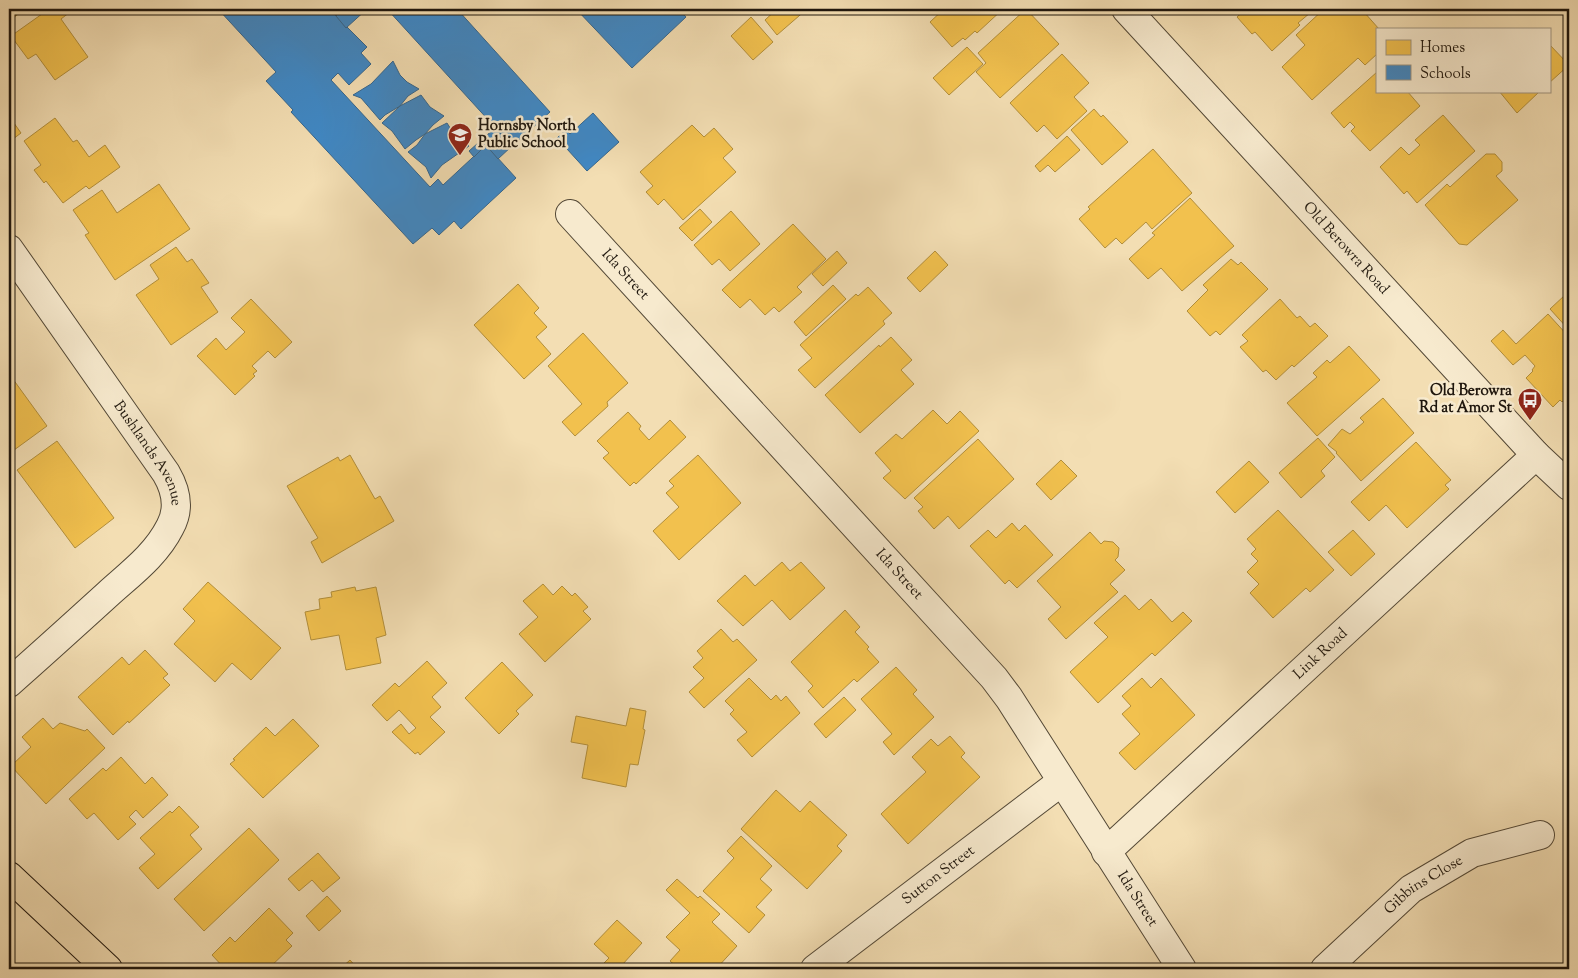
<svg xmlns="http://www.w3.org/2000/svg" width="1578" height="978" viewBox="0 0 1578 978" font-family="'Sorts Mill Goudy',serif">
  <style>
    .homes { fill: #f2c14e; stroke: #b28e3a }
    .schools { fill: #3f88c5; stroke: #35668e }
    .lines { fill: none; stroke-linecap: round; stroke-linejoin: round }
    .minor-casing { stroke: #534836; stroke-width: 30 }
    .major-casing { stroke: #1e160d; stroke-width: 30 }
    .minor { stroke: #f7eace; stroke-width: 28 }
    .major { stroke: #f3deb3; stroke-width: 28 }
    .labels { text-anchor: middle; dominant-baseline: central; stroke-width: 5; stroke-linejoin: round; paint-order: stroke }
    .poi-label { font-size: 15px; font-weight: bold; fill: #1e160d; stroke: #f7eace; text-anchor: start }
    .street-label { font-size: 15px; fill: #1e160d; stroke: #f7eace }
  </style>
  <rect width="100%" height="100%" fill="#f3deb3"/>
  <filter id="stains"><feTurbulence type="fractalNoise" baseFrequency=".004" numOctaves="4"/><feColorMatrix values="0 0 0 0 .2 0 0 0 0 .09 0 0 0 0 .02 0 0 0 .5 -.17"/></filter>
  <radialGradient id="worn" r=".72"><stop offset=".6" stop-color="#630" stop-opacity="0"/><stop offset="1" stop-color="#630" stop-opacity=".3"/></radialGradient>
  <g class="homes">
    <polygon points="9,9 25,9 9,21"/>
    <polygon points="49,9 74,9 61,19 88,57 55,80 36,54 28,59 11,36"/>
    <polygon points="777,9 807,9 777,35 765,20"/>
    <polygon points="944,9 1003,9 977,33 975,31 965,40 963,38 952,47 930,22"/>
    <polygon points="1026,9 1059,44 1000,98 976,72 986,63 978,53"/>
    <polygon points="1246,9 1306,9 1310,13 1298,23 1300,25 1272,51 1255,32 1252,34 1237,17"/>
    <polygon points="1324,9 1367,9 1364,12 1379,29 1377,29 1377,54 1365,65 1358,58 1312,100 1282,67 1305,45 1296,35"/>
    <polygon points="751,17 773,42 753,60 731,36"/>
    <polygon points="1549,44 1569,65 1549,83"/>
    <polygon points="967,47 983,64 949,95 933,78"/>
    <polygon points="1062,54 1089,83 1074,97 1087,111 1057,139 1044,125 1037,132 1010,103"/>
    <polygon points="1377,72 1377,91 1407,91 1420,106 1370,151 1351,131 1355,127 1350,122 1344,128 1331,113"/>
    <polygon points="1499,91 1540,91 1517,113"/>
    <polygon points="1094,109 1101,117 1103,115 1128,142 1102,165 1071,130"/>
    <polygon points="1443,115 1475,151 1417,203 1407,191 1404,194 1380,167 1401,147 1409,155 1420,145 1415,140"/>
    <polygon points="9,116 21,133 9,142"/>
    <polygon points="55,118 73,142 77,140 89,157 105,145 120,167 89,189 86,186 63,203 46,181 44,183 34,170 41,165 24,141"/>
    <polygon points="692,125 704,137 714,128 733,149 723,158 736,172 683,220 664,199 658,205 646,192 653,186 640,172"/>
    <polygon points="1067,136 1080,150 1055,172 1048,165 1040,172 1035,166"/>
    <polygon points="1153,149 1192,193 1152,229 1146,222 1122,244 1116,238 1105,248 1079,219 1090,209 1088,207"/>
    <polygon points="1486,154 1495,154 1502,162 1502,171 1496,176 1518,200 1467,245 1459,244 1425,205 1447,184 1450,187"/>
    <polygon points="159,184 190,229 115,280 85,235 89,233 73,210 102,190 117,213"/>
    <polygon points="1190,198 1234,246 1182,291 1161,268 1148,279 1129,259 1155,235 1152,233"/>
    <polygon points="700,209 712,222 692,241 679,228"/>
    <polygon points="731,211 760,244 730,271 719,259 712,265 694,245"/>
    <polygon points="793,224 826,259 797,287 802,292 779,312 774,307 765,315 750,299 740,308 722,290"/>
    <polygon points="176,247 187,262 192,259 209,283 201,287 218,312 171,345 136,295 159,279 150,265"/>
    <polygon points="837,251 847,263 823,286 812,274"/>
    <polygon points="935,251 948,265 920,292 907,278"/>
    <polygon points="1231,259 1238,265 1241,262 1268,289 1220,335 1216,331 1210,336 1187,311 1208,290 1203,285"/>
    <polygon points="518,284 539,308 534,313 547,327 536,337 551,354 524,379 474,325"/>
    <polygon points="833,285 846,299 806,336 794,322"/>
    <polygon points="868,287 892,313 883,321 885,324 815,388 798,370 812,358 800,345 856,294 858,296"/>
    <polygon points="1565,295 1569,300 1569,330 1550,309"/>
    <polygon points="251,299 292,342 275,358 268,351 252,366 257,371 253,374 255,376 235,395 197,356 216,338 226,350 245,332 231,318"/>
    <polygon points="1280,299 1297,318 1300,316 1310,327 1315,323 1328,336 1294,367 1292,365 1276,380 1266,370 1263,372 1240,347 1248,341 1242,335"/>
    <polygon points="1548,314 1569,337 1569,395 1562,402 1560,400 1553,407 1526,378 1533,371 1532,370 1535,366 1525,355 1513,365 1491,341 1503,330 1516,344"/>
    <polygon points="583,333 628,383 607,402 608,406 575,436 562,422 582,404 548,366"/>
    <polygon points="891,337 912,360 901,370 914,384 860,433 825,395 879,345 880,347"/>
    <polygon points="1349,346 1380,380 1317,436 1287,403 1317,377 1313,373 1327,360 1330,363"/>
    <polygon points="10,375 47,426 10,453 9,452"/>
    <polygon points="1383,398 1414,433 1361,481 1336,453 1337,452 1328,445 1342,429 1350,434 1364,422 1360,418"/>
    <polygon points="933,410 947,424 960,411 979,431 905,499 883,478 891,471 875,453 896,434 902,439"/>
    <polygon points="628,412 641,426 639,429 649,440 670,420 686,437 636,484 634,482 630,486 603,458 609,453 597,441"/>
    <polygon points="1318,438 1335,457 1321,471 1325,476 1301,498 1279,473"/>
    <polygon points="978,439 1014,479 959,529 948,516 934,529 918,511 923,507 914,498"/>
    <polygon points="57,441 114,518 75,548 17,470"/>
    <polygon points="1416,442 1451,480 1445,485 1449,489 1407,528 1386,505 1369,521 1351,502"/>
    <polygon points="350,455 375,499 380,496 394,521 322,563 311,542 318,538 287,486 338,457 340,461"/>
    <polygon points="698,455 741,503 679,560 653,531 679,507 666,493 674,486 669,481"/>
    <polygon points="1061,460 1077,476 1051,500 1036,484"/>
    <polygon points="1249,461 1269,482 1235,513 1216,492"/>
    <polygon points="1278,510 1334,570 1310,592 1306,588 1273,618 1250,593 1259,584 1247,572 1258,561 1251,554 1256,549 1247,539"/>
    <polygon points="1012,523 1019,531 1025,525 1053,555 1017,588 1009,580 1005,584 970,546 988,530 996,538"/>
    <polygon points="1353,530 1375,554 1351,576 1328,552"/>
    <polygon points="1090,532 1101,544 1104,541 1113,542 1119,548 1118,557 1115,560 1125,570 1110,584 1118,592 1066,639 1048,619 1061,607 1037,581"/>
    <polygon points="782,562 790,571 801,562 825,588 790,620 772,600 743,626 717,601 745,575 755,586"/>
    <polygon points="208,582 281,648 251,680 232,663 215,682 174,644 195,621 183,609"/>
    <polygon points="543,584 553,595 562,586 572,596 575,593 588,607 583,611 591,619 545,662 519,634 538,617 523,601"/>
    <polygon points="355,587 356,591 376,587 386,635 376,638 381,663 346,670 339,635 311,640 305,612 320,609 319,599 332,597 331,592"/>
    <polygon points="1125,595 1139,610 1151,599 1172,622 1183,612 1192,621 1155,656 1152,653 1098,703 1070,672 1108,637 1094,623"/>
    <polygon points="845,610 860,627 855,632 869,647 867,649 879,662 857,682 854,679 823,708 808,691 813,686 791,662"/>
    <polygon points="721,629 733,642 737,639 757,660 704,708 689,692 704,678 693,667 703,658 697,651"/>
    <polygon points="145,650 168,674 163,678 170,685 129,723 128,721 113,735 78,697 122,657 129,665"/>
    <polygon points="427,661 447,683 432,697 441,707 430,717 445,732 420,755 418,752 415,754 392,732 401,724 409,734 416,728 399,710 387,721 372,705 395,683 399,687"/>
    <polygon points="502,662 533,695 516,711 519,714 499,734 465,698"/>
    <polygon points="896,667 917,690 913,694 934,717 894,755 883,742 892,734 861,699"/>
    <polygon points="749,678 771,700 776,695 781,701 786,696 800,713 752,757 737,740 747,732 730,714 734,710 725,701"/>
    <polygon points="1142,678 1151,688 1161,678 1195,715 1135,770 1119,753 1140,734 1122,714 1131,706 1122,696"/>
    <polygon points="844,697 856,710 826,738 814,724"/>
    <polygon points="630,708 646,711 643,729 645,730 638,765 630,764 626,787 582,778 588,745 571,742 576,716 626,726"/>
    <polygon points="43,718 53,729 60,723 85,731 87,729 105,748 46,804 11,766 31,747 22,737"/>
    <polygon points="293,719 319,746 263,798 230,764 235,760 233,759 266,727 275,736"/>
    <polygon points="950,736 965,753 961,757 980,777 908,844 881,814 926,772 912,757 931,739 938,746"/>
    <polygon points="121,757 145,784 152,777 168,795 143,818 136,810 129,817 136,824 118,840 94,813 87,819 69,799 103,768 106,771"/>
    <polygon points="776,790 800,812 810,801 847,835 837,846 842,851 807,889 741,829"/>
    <polygon points="179,806 199,827 190,835 202,849 158,889 139,868 155,854 140,838 170,811 172,813"/>
    <polygon points="249,828 279,860 204,931 174,899"/>
    <polygon points="741,836 772,866 760,879 772,890 756,907 765,915 749,933 703,891 734,858 727,851"/>
    <polygon points="318,853 340,878 323,892 312,880 299,891 288,879"/>
    <polygon points="677,879 698,898 700,896 720,914 712,922 737,946 716,969 679,969 670,961 680,950 666,937 690,913 666,890"/>
    <polygon points="327,896 341,911 319,931 306,916"/>
    <polygon points="269,908 293,933 286,940 292,946 268,969 225,969 212,955 230,937 235,942"/>
    <polygon points="617,920 642,943 622,965 627,969 598,969 609,958 594,944"/>
    <polygon points="350,960 358,969 340,969"/>
  </g>
  <g class="schools">
    <polygon points="218,9 329,9 367,47 361,53 371,64 349,85 338,73 331,80 430,187 438,179 443,185 486,145 516,178 461,229 454,221 439,235 432,228 413,244 291,112 293,110 266,81 276,72"/>
    <polygon points="343,9 367,9 346,28 336,16"/>
    <polygon points="387,9 457,9 550,112 512,146"/>
    <polygon points="576,9 679,9 686,17 632,68"/>
    <polygon points="393,61 400,75 407,82 419,89 408,96 400,106 385,115 380,120 361,98 353,95 371,84"/>
    <polygon points="421,95 430,107 444,116 433,125 425,134 416,140 405,149 392,131 382,123 400,106"/>
    <polygon points="593,113 619,142 587,171 557,138 566,130 570,134"/>
    <polygon points="447,123 454,134 469,146 442,165 431,178 426,167 408,152 417,145 425,134"/>
    <polygon points="495,128 512,146 498,159 486,145 474,157 469,151"/>
  </g>
  <g class="lines">
    <defs>
      <g id="minor">
        <path id="s1" d="M1126,9l410,446 33,31"/>
        <path id="s2" d="M570,214l424,464 15,20 173,271"/>
        <path id="s3" d="M9,249l157,224c10,17 14,36 4,54 -14,28 -40,47 -62,67 -33,30 -66,60 -99,89"/>
        <path id="s4" d="M1106,852l430,-397"/>
        <path id="s5" d="M815,969l246,-187"/>
        <path id="s6" d="M1325,969l86,-80 61,-36 68,-18"/>
      </g>
      <polyline id="major" points="9,876 108,969"/>
    </defs>
    <use href="#minor" class="minor-casing"/>
    <use href="#major" class="major-casing"/>
    <use href="#minor" class="minor"/>
    <use href="#major" class="major"/>
  </g>
  <defs>
    <symbol id="school-pin" viewBox="-11 -11 22 30"><path d="M0 17L-7.5 6A9.5 9.5 0 1 1 7.5 6Z" fill="#8f2418" stroke="#f7eace"/><path d="M0-5L7-2L0 1L-7-2ZM-4 1L0 2.5L4 1V4Q0 6-4 4Z" fill="#fff"/></symbol>
    <symbol id="bus-pin" viewBox="-11 -11 22 30"><path d="M0 17L-7.5 6A9.5 9.5 0 1 1 7.5 6Z" fill="#8f2418" stroke="#f7eace"/><path d="M-5-6H5V4H4V6H2V4H-2V6H-4V4H-5ZM-3.5-4V0h7V-4ZM-3.5 1.2v1.5H-2V1.2ZM2 1.2v1.5H3.5V1.2Z" fill="#fff"/></symbol>
  </defs>
  <g fill-rule="evenodd">
    <use href="#school-pin" x="446" y="121" width="28" height="38"/>
    <use href="#bus-pin" x="1516" y="386" width="28" height="38"/>
  </g>
  <g class="labels">
    <g class="poi-label">
      <text x="478" y="126">Hornsby North<tspan x="478" dy="17">Public School</tspan></text>
      <text x="1512" y="391" text-anchor="end">Old Berowra<tspan x="1512" dy="17">Rd at Amor St</tspan></text>
    </g>
    <g class="street-label">
      <text stroke="none"><textPath href="#s1" startOffset="325">Old Berowra Road</textPath></text>
      <text stroke="none"><textPath href="#s2" startOffset="82">Ida Street</textPath></text>
      <text stroke="none"><textPath href="#s3" startOffset="248">Bushlands Avenue</textPath></text>
      <text stroke="none"><textPath href="#s2" startOffset="488">Ida Street</textPath></text>
      <text stroke="none"><textPath href="#s4" startOffset="292">Link Road</textPath></text>
      <text stroke="none"><textPath href="#s5" startOffset="155">Sutton Street</textPath></text>
      <text stroke="none"><textPath href="#s6" startOffset="130">Gibbins Close</textPath></text>
      <text stroke="none"><textPath href="#s2" startOffset="892">Ida Street</textPath></text>
    </g>
  </g>
  <rect width="1578" height="978" fill="none" stroke="#f3deb3" stroke-width="30"/>
  <rect x="10" y="10" width="1558" height="958" fill="none" stroke="#1e160d" stroke-width="2.5"/>
  <rect x="15" y="15" width="1548" height="948" fill="none" stroke="#1e160d"/>
  <rect x="1376" y="28" width="175" height="65" fill="#f7eace" stroke="#a09581"/>
  <rect x="1386" y="40" width="25" height="15" fill="#f2c14e" stroke="#a09581"/>
  <text x="1420" y="52" font-size="15" fill="#1e160d">Homes</text>
  <rect x="1386" y="65" width="25" height="15" fill="#3f88c5" stroke="#a09581"/>
  <text x="1420" y="78" font-size="15" fill="#1e160d">Schools</text>
  <rect width="100%" height="100%" filter="url(#stains)"/>
  <rect width="100%" height="100%" fill="url(#worn)"/>
</svg>
